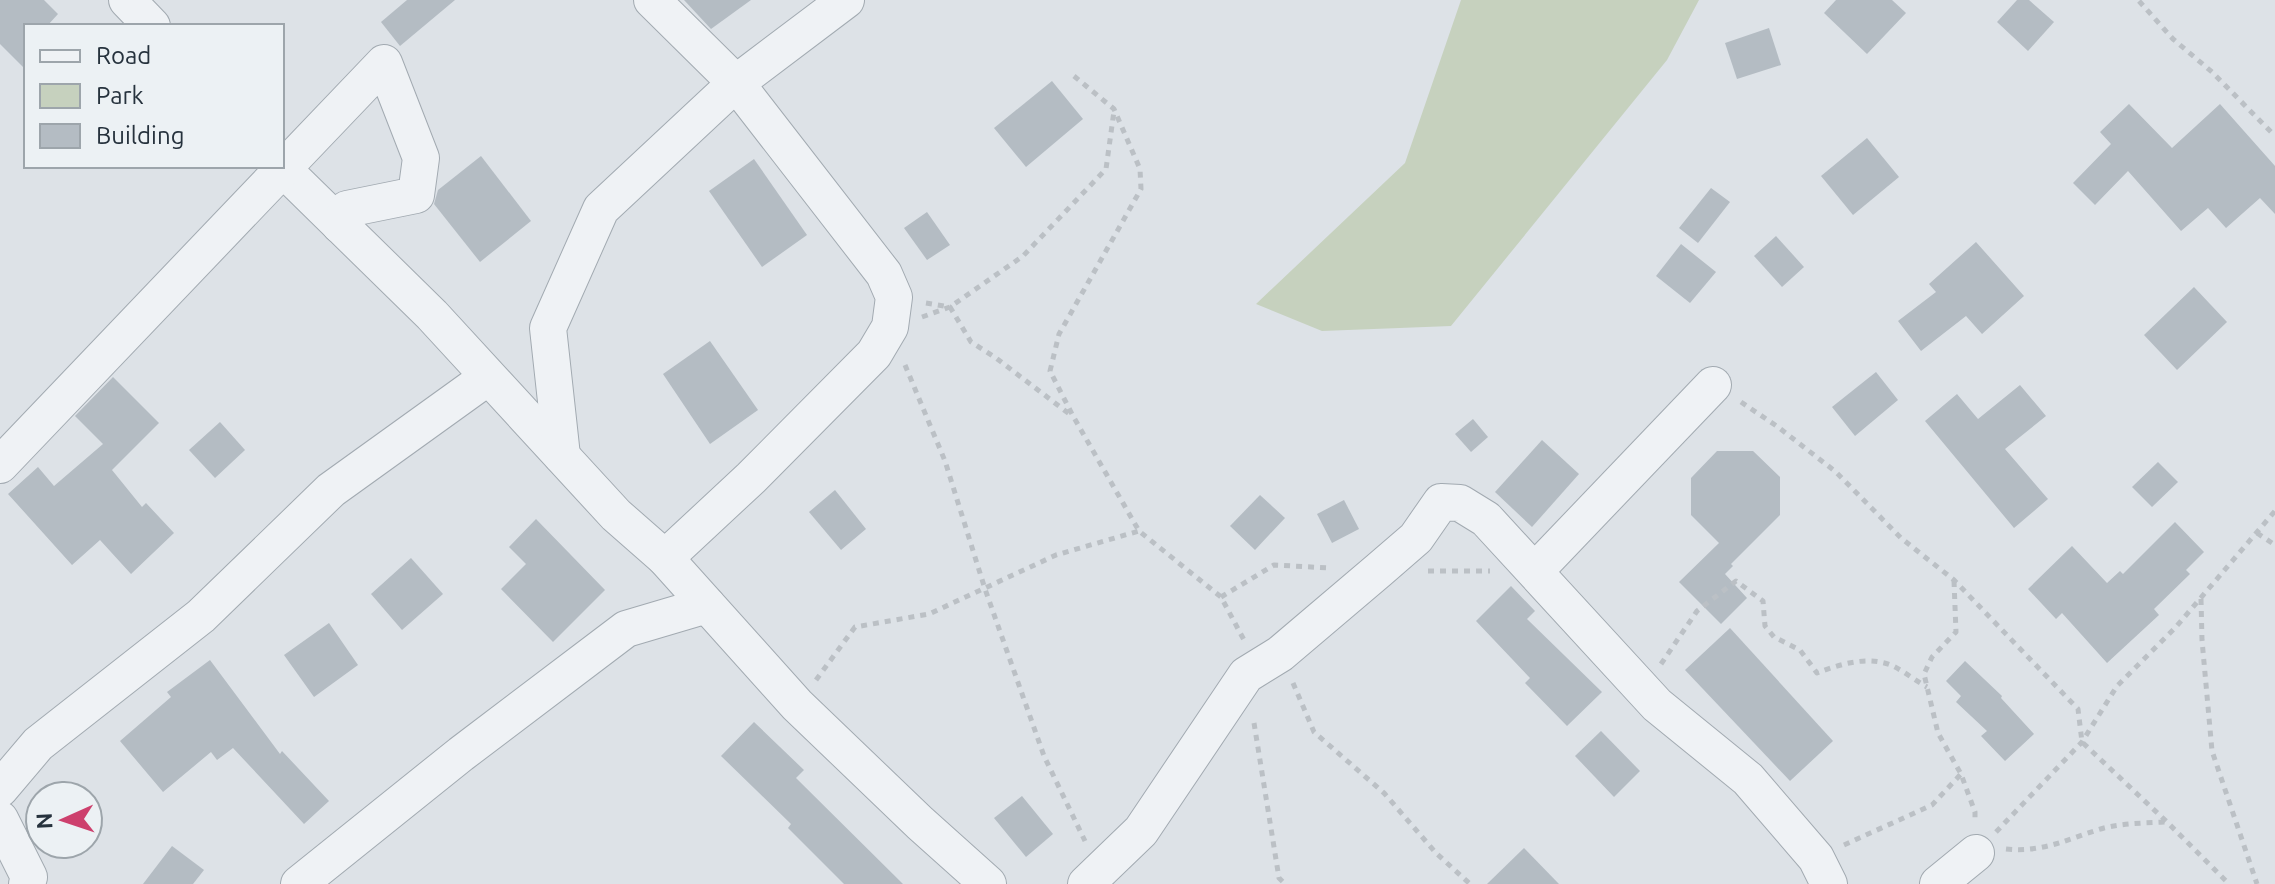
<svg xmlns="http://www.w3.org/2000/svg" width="2275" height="884" viewBox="0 0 2275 884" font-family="Ubuntu,sans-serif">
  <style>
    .green { fill: #c6d1be }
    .building { fill: #b4bcc3 }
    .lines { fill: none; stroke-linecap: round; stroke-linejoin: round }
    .street-casing { stroke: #a2aab1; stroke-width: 38 }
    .path { stroke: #bbc0c5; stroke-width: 5; stroke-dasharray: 6 6; stroke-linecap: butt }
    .street { stroke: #eff2f5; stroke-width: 36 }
  </style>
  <rect width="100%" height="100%" fill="#dde2e7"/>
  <polygon class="green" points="1461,0 1699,0 1667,60 1451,326 1322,331 1256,304 1405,163"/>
  <g class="building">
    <polygon points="0,0 44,0 58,14 47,26 26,26 26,70 0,44"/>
    <polygon points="407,0 455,0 400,46 381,22"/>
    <polygon points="684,0 751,0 711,29"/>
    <polygon points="1836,0 1892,0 1906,13 1867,54 1824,13"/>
    <polygon points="2017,0 2029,0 2054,22 2028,51 1997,22"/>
    <polygon points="1769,28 1781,65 1737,79 1725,43"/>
    <polygon points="1052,81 1083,119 1026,167 994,128"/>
    <polygon points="2129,104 2172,148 2220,104 2275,166 2275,214 2260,198 2226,228 2208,208 2181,231 2128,171 2095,205 2073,183 2111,144 2100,132"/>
    <polygon points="1867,138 1899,177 1853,215 1821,176"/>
    <polygon points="481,156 531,221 480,262 434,204 438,190"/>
    <polygon points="754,159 807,235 762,267 709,191"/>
    <polygon points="1711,188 1730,202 1698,243 1679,228"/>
    <polygon points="927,212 950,245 927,260 904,228"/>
    <polygon points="1776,236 1804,267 1782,287 1754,256"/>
    <polygon points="1976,242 2024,296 1982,334 1966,316 1921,351 1898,321 1936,292 1929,284"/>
    <polygon points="1681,244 1716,272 1690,303 1656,276"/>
    <polygon points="2194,287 2227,322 2177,370 2144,335"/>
    <polygon points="710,341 758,410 710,444 663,374"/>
    <polygon points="1876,372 1898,400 1855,436 1832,407"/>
    <polygon points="113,377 159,423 112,470 142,507 146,503 174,533 131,574 100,540 72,565 8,494 38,467 54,486 103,444 75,416"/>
    <polygon points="2020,385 2046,416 2005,449 2048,499 2014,528 1925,421 1957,394 1978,419"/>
    <polygon points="1473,419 1488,437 1471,452 1455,434"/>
    <polygon points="220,422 245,450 215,478 189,450"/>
    <polygon points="1542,440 1579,474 1532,527 1495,492"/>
    <polygon points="1717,451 1753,451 1780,477 1780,515 1731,564 1733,566 1725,574 1747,598 1721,624 1679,582 1719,543 1691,515 1691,478"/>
    <polygon points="2158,462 2178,482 2152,507 2132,487"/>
    <polygon points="835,490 866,529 841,550 809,512"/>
    <polygon points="1260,495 1285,518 1255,550 1230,526"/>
    <polygon points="1344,500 1359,529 1332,543 1317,514"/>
    <polygon points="536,519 605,590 553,642 501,589 526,564 509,547"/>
    <polygon points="2175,522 2204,552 2186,570 2190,574 2154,609 2159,615 2107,663 2062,613 2056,619 2028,589 2072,546 2107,583 2120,571 2123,574"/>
    <polygon points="411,558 443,594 402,630 371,594"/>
    <polygon points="1511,586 1535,611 1527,619 1602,692 1567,726 1525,683 1530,678 1476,621"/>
    <polygon points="329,623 358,665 314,697 284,655"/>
    <polygon points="1730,628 1833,741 1790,781 1685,670"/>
    <polygon points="210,660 280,754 282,751 329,801 304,824 233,748 217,760 211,752 163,792 120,741 171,697 167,692"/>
    <polygon points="1965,661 2002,696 2001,698 2034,734 2005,761 1981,736 1987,731 1956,702 1961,696 1946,681"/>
    <polygon points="754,722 804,770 796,778 903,884 844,884 788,828 791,824 721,756"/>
    <polygon points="1601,731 1640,771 1614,797 1575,756"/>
    <polygon points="1022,796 1053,834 1026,857 994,818"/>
    <polygon points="172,846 204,870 193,884 143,884"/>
    <polygon points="1524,848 1559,884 1487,884"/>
  </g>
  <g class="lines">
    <defs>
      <g id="street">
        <polyline points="127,0 152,26"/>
        <polyline points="652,0 736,83 884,274 894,297 890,327 874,354 751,478 665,558"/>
        <polyline points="280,166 432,315 616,515 665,558 797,705 920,823 988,884"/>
        <polyline points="562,456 548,328 601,209 736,83 846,0"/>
        <polyline points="0,465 384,63 421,158 416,195 347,209 340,225"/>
        <polyline points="1535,571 1713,385"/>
        <polyline points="0,789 38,744 201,616 331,490 488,377"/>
        <polyline points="0,819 29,877 27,884"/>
        <polyline points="299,884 461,754 626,629 707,605"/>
        <polyline points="1086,884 1141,831 1246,675 1280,654 1379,570 1416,538 1441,502 1460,503 1486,519 1657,705 1748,779 1816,858 1829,884"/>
        <polyline points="1938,884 1976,853"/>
      </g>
    </defs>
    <use href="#street" class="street-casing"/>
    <g class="path">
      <polyline points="2139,1 2173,39 2212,72 2275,136"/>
      <polyline points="1074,76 1114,109 1140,169 1141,189 1059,334 1050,371 1073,416 1139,531 1221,597 1244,640"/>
      <polyline points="926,303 950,307 971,342 996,358 1072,416"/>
      <polyline points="922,317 950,307 1023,256 1106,169 1114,111"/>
      <polyline points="905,365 945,461 985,589 1044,756 1085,841"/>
      <polyline points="1741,402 1778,427 1836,472 1901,538 1954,580 2078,709 2082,742 2167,822 2229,884"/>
      <polyline points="2257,533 2275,545"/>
      <polyline points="1428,571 1490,571"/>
      <polyline points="1954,581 1956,632 1932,657 1924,674 1938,733 1961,774 1975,812 1975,822"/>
      <polyline points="1221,597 1274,565 1330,568"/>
      <polyline points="2201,599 2202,640 2212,751 2257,884"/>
      <path d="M1661,664l36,-53 39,-30 27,20 2,25 9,11 26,13 17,23c24,-9 51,-18 76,-7 12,6 23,15 34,21"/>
      <polyline points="816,680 855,627 929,614 1056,555 1139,531"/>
      <polyline points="1293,683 1314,732 1384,793 1436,853 1470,884"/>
      <polyline points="1254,723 1279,878 1285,884"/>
      <polyline points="1996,832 2082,742 2117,686 2175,628 2275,511"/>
      <polyline points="1844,845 1932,805 1961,774"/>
      <path d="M2006,849c38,4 63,-11 98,-21 21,-5 42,-5 63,-6"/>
    </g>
    <use href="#street" class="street"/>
  </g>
  <rect x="24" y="24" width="260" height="144" fill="#ecf1f4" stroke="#9da5ab" stroke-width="2"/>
  <rect x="40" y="50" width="40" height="12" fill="#eff2f5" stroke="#9da5ab" stroke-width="2"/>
  <text x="96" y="64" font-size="24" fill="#26323d">Road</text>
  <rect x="40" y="84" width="40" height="24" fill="#c6d1be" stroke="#9da5ab" stroke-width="2"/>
  <text x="96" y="104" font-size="24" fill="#26323d">Park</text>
  <rect x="40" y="124" width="40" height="24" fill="#b4bcc3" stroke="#9da5ab" stroke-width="2"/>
  <text x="96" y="144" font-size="24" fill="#26323d">Building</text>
  <g transform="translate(64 820) rotate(267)"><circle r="38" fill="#ecf1f4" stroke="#9da5ab" stroke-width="2"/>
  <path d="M0-6L14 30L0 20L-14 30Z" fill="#cd406d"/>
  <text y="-12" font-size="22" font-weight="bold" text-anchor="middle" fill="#26323d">N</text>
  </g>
</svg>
